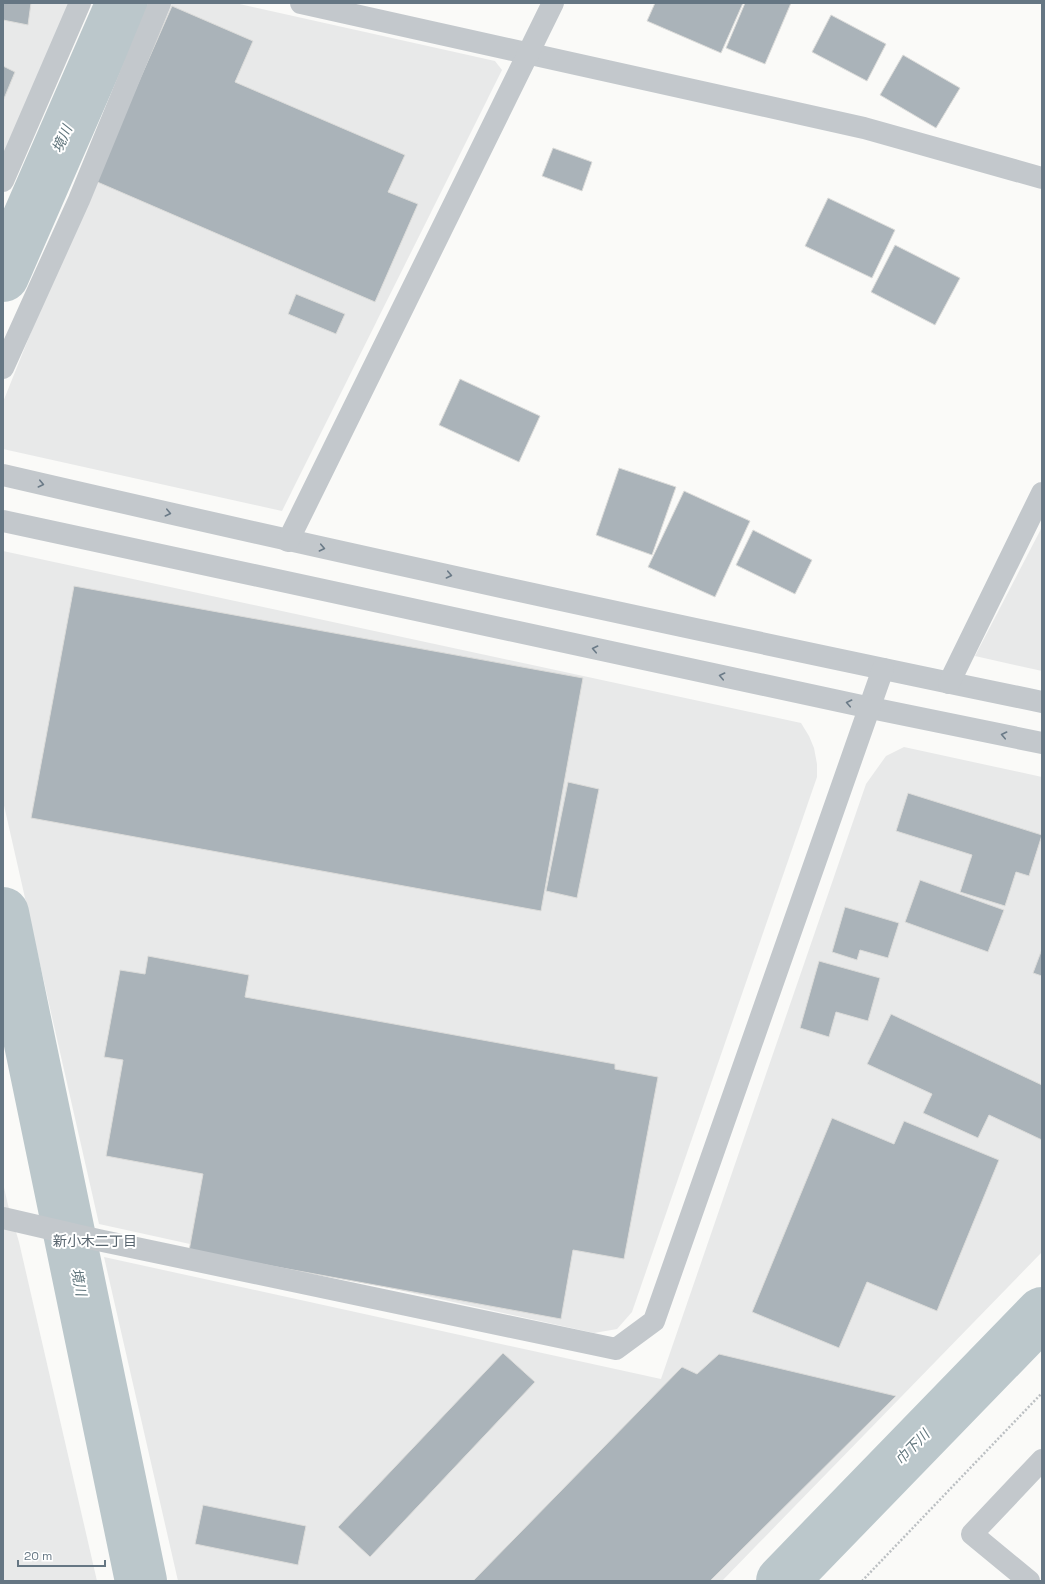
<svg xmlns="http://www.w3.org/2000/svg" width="1045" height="1584" viewBox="0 0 1045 1584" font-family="'Space Grotesk','Noto Sans JP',sans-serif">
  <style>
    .built { fill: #e8e9e9 }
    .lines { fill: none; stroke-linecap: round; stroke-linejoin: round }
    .river { stroke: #bbc7cb; stroke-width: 52 }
    .building { fill: #aab3b9; stroke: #dcdcda }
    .path { stroke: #bbbfc2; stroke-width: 2.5; stroke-dasharray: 2 2; stroke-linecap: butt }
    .minor { stroke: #c3c8cc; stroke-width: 22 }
    .oneway { stroke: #6a7a87 }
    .labels { text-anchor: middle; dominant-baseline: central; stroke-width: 4; stroke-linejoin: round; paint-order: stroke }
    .water-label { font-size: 14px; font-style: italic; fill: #60757c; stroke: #fff }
    .neighbourhood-label { font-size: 14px; fill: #57646e; stroke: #fff }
  </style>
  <rect width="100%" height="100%" fill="#fafaf8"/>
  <g class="built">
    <polygon points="3,3 70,3 3,159"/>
    <polygon points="168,3 235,3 495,61 502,70 282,511 3,449 3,402 90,185"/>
    <polygon points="1042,527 1042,671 975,656"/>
    <polygon points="3,551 801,723 809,736 814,748 817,764 817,777 632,1312 617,1329 594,1333 99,1224 3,801"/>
    <polygon points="904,747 1042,777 1042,1252 722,1581 178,1581 104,1257 661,1379 866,784 886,756"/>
    <polygon points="3,1183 8,1205 19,1242 97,1581 3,1581"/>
  </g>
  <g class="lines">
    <g class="river">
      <polyline points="3,276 122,3"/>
      <polyline points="3,913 141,1581"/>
      <polyline points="782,1581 1042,1313"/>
    </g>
  </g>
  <g class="building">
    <polygon points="3,3 31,3 28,25 3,20"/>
    <polygon points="655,3 743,3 721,53 647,21"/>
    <polygon points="745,3 791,3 765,64 726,48"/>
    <polygon points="172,6 253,41 235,82 405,155 388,192 418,204 375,302 95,181"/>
    <polygon points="831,15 886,44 867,81 812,52"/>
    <polygon points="903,55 960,88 936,128 880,95"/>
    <polygon points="3,66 15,72 3,101"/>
    <polygon points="553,148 592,162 582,191 542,176"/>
    <polygon points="828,198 895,230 872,278 805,246"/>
    <polygon points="895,245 960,278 935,325 871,292"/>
    <polygon points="296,294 345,314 336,334 288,314"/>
    <polygon points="460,379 540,416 519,462 439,425"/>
    <polygon points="619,468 676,487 652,555 596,535"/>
    <polygon points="684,491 750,521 715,597 648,567"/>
    <polygon points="753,530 812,560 795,594 736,565"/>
    <polygon points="74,586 583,678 541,911 31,818"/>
    <polygon points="568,782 599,789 577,898 546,891"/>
    <polygon points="908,793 1042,835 1029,876 1016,872 1005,906 960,892 972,855 896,831"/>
    <polygon points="920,880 1004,910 988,952 905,922"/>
    <polygon points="845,907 899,923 888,958 860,950 857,960 832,952"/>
    <polygon points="1042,949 1042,976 1033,973"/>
    <polygon points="148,956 249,975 245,997 615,1064 615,1069 658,1077 624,1259 573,1250 561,1319 189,1251 203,1174 106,1156 123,1060 104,1057 120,970 145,974"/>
    <polygon points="819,961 880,978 868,1021 836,1012 829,1037 800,1028"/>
    <polygon points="891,1014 1042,1085 1042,1140 989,1115 978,1138 923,1113 932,1094 867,1064"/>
    <polygon points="832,1118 894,1144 904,1121 999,1160 937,1311 867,1282 839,1348 752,1312"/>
    <polygon points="503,1353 535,1382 370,1557 338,1527"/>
    <polygon points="719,1354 896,1396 710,1581 473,1581 682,1367 697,1374"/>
    <polygon points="203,1505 306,1526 298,1565 195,1544"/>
  </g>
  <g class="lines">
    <polyline class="path" points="862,1581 1042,1393"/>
    <g class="minor">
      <polyline points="301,3 864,128 1042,178"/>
      <polyline points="3,181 80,3"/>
      <polyline points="3,368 79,200 160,3"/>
      <path d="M3,475c345,80 692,155 1039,227"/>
      <polyline points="3,521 871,708 1042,743"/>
      <polyline points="288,541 553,3"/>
      <polyline points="949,683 1042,493"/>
      <polyline points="3,1218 98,1240 616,1349 654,1321 883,669"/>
      <polyline points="1029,1581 972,1534 1042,1460"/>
    </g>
  </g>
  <defs><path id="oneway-chevron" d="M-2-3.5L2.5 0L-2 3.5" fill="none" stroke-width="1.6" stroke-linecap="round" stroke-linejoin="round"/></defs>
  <g class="oneway">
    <use href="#oneway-chevron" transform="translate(41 484) rotate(13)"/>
    <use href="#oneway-chevron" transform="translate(168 513) rotate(13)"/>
    <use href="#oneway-chevron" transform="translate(322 548) rotate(12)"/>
    <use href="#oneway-chevron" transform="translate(449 575) rotate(12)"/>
    <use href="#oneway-chevron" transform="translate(595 649) rotate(-168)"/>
    <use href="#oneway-chevron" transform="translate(722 676) rotate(-168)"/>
    <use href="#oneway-chevron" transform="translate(849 703) rotate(-168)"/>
    <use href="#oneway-chevron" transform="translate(1004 735) rotate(-168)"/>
  </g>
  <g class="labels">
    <g class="water-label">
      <text transform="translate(62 139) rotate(-66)">境川</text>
      <text transform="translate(79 1282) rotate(78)">境川</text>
      <text transform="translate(912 1447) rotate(-46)">巾下川</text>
    </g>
    <g class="neighbourhood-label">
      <text x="95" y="1241">新小木二丁目</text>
    </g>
  </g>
  <rect width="1045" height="1584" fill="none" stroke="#657683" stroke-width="8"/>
  <path d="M18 1560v6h87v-6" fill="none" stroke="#657683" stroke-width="2"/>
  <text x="24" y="1560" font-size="12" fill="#657683" stroke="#ffffff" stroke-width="3" paint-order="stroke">20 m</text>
</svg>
